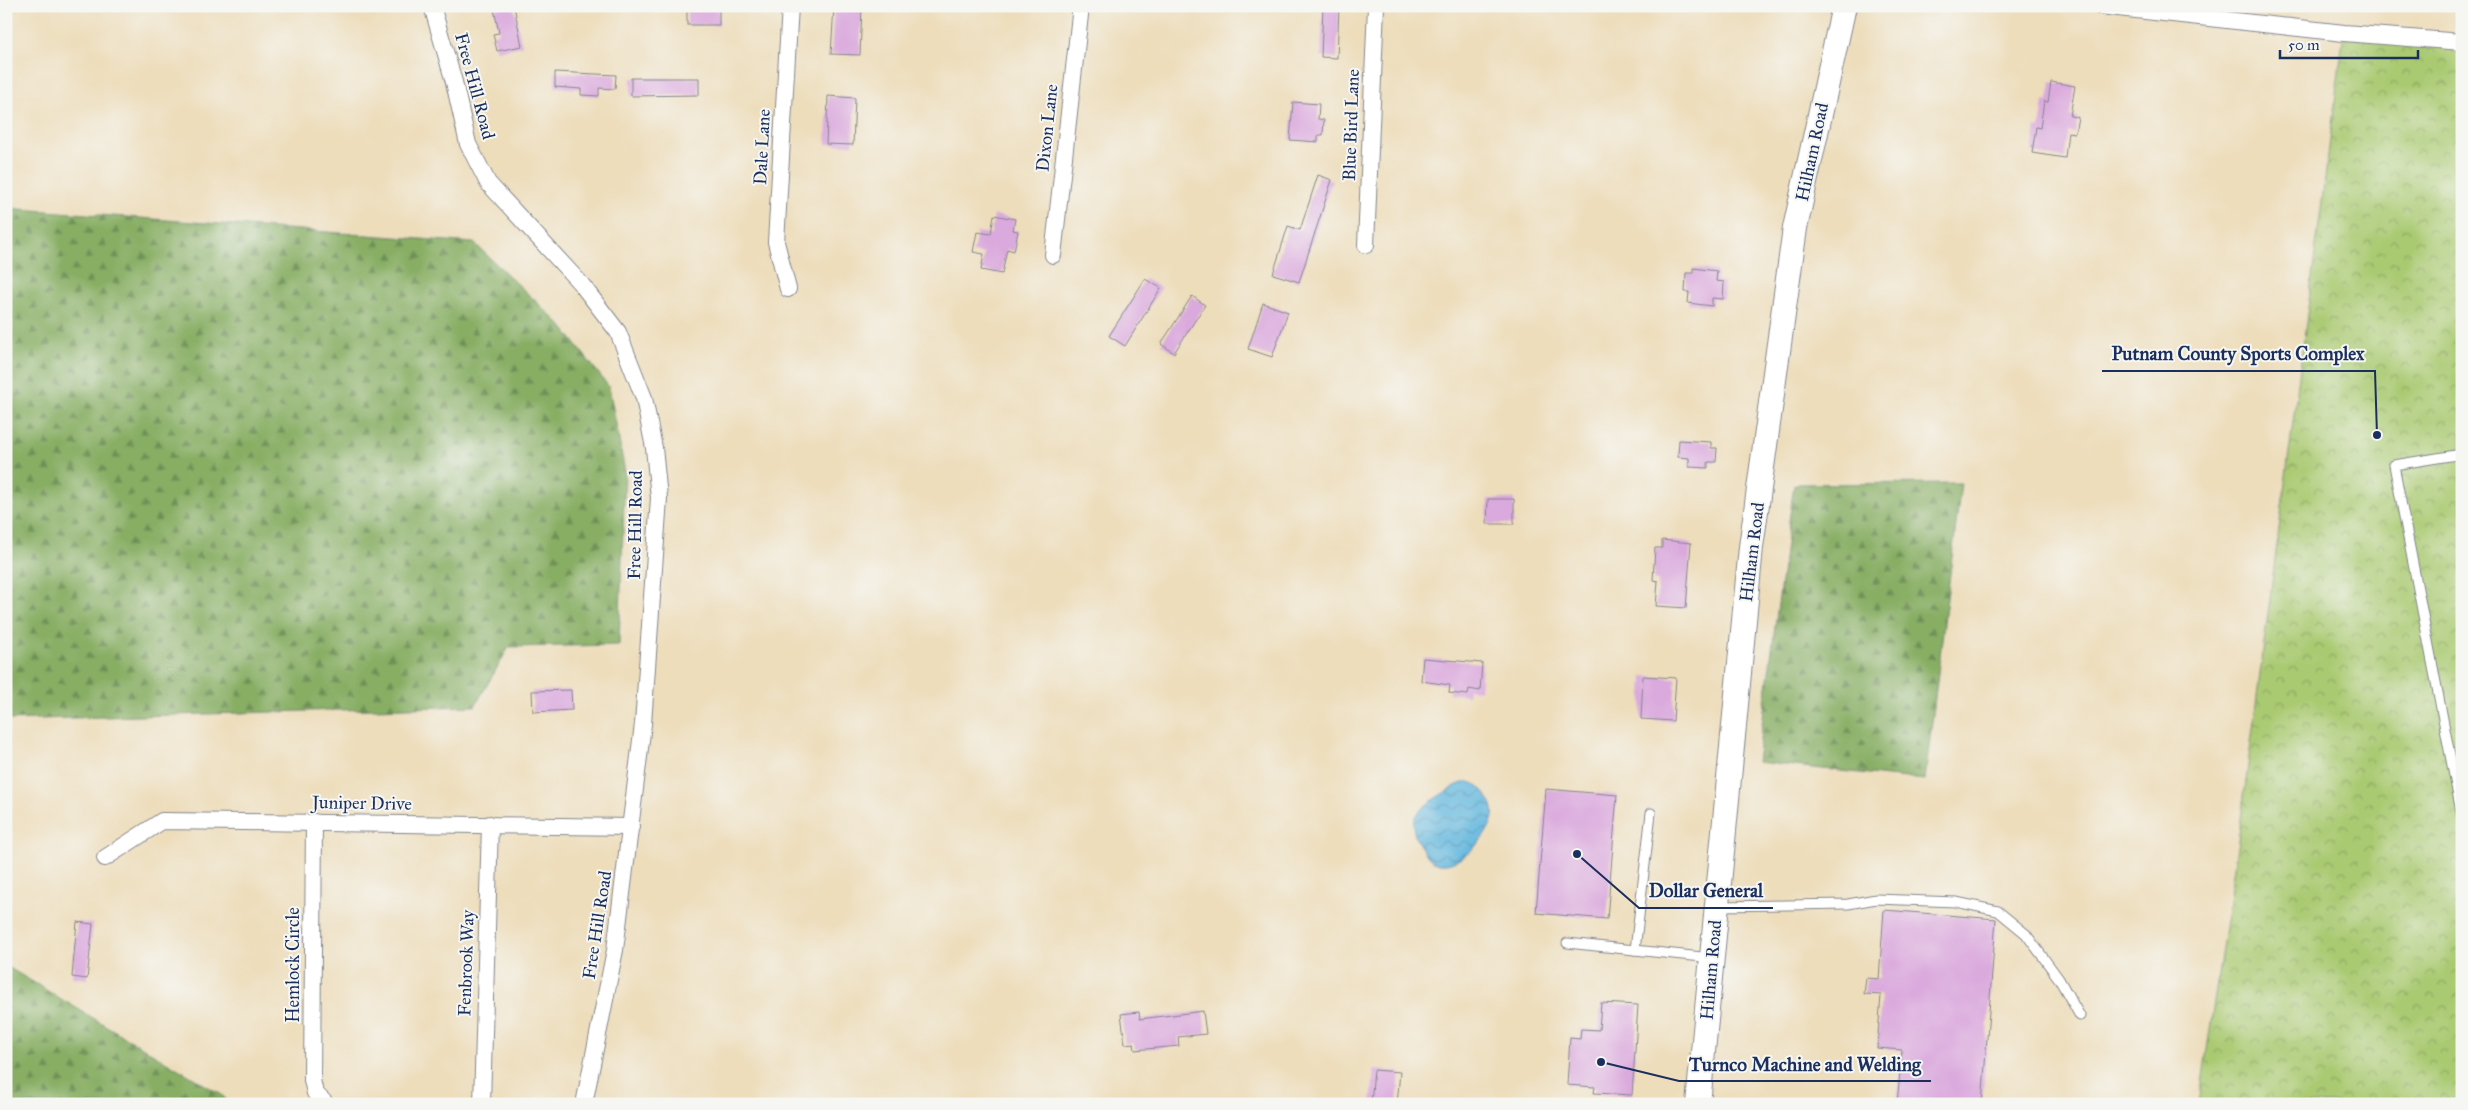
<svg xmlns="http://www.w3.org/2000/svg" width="2468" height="1110" viewBox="0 0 2468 1110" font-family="'IM FELL Great Primer',serif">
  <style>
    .forest { fill: url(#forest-firs); stroke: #516e61 }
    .park { fill: url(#park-crowns); stroke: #627c68 }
    .water { fill: url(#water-waves); stroke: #3e739e }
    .building { fill: #daa9dd }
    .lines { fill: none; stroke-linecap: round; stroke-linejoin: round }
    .service-casing { stroke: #84868c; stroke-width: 11 }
    .minor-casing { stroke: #84868c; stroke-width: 18 }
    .secondary-casing { stroke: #84868c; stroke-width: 26 }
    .service { stroke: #fff; stroke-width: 9 }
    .minor { stroke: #fff; stroke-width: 16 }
    .secondary { stroke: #fff; stroke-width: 24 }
    .labels { text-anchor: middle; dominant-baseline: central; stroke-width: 4; stroke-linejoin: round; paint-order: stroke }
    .street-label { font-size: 18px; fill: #1b2f5e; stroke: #f6f6f2 }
    .leader { fill: none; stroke: #1b2f5e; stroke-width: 2 }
    .callout-dot { fill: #1b2f5e; stroke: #f6f6f2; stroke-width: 2 }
    .callout-label { font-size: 19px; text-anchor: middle; font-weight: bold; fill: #1b2f5e; stroke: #f6f6f2; stroke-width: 4; stroke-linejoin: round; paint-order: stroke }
  </style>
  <defs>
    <pattern id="forest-firs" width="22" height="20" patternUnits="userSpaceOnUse" patternTransform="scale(1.25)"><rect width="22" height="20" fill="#87ae64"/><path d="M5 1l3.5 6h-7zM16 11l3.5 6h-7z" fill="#6e8e56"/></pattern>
    <pattern id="park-crowns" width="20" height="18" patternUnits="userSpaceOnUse" patternTransform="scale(1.25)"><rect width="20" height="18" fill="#aaca72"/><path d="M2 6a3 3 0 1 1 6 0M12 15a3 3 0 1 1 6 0" fill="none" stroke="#8aa461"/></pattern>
    <pattern id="water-waves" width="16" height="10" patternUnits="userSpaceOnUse" patternTransform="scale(1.25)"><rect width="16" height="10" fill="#62b7de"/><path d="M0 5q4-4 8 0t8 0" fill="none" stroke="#5095b7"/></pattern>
  </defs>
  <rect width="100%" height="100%" fill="#f6f6f2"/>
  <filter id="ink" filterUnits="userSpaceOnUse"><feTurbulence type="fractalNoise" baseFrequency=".02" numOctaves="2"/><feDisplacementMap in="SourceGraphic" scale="10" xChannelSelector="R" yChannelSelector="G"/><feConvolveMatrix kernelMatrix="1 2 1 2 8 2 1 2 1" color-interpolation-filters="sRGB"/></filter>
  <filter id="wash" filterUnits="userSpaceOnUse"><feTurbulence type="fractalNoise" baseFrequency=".0096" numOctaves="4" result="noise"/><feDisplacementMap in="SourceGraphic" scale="20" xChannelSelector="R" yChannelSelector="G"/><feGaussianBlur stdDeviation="1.12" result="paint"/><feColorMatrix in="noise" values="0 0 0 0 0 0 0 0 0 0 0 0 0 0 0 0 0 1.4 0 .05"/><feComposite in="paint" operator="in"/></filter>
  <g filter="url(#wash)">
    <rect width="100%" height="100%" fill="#edddbb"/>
    <g class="forest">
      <polygon points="6,208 474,243 561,325 609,387 625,472 619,645 509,647 475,706 6,720"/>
      <polygon points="1961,483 1925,780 1757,762 1794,484"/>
      <polygon points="6,966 222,1095 230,1104 6,1104"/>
    </g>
    <polygon class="park" points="2344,33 2462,42 2462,1104 2199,1104 2240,827"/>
    <path class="water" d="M1469,782c8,2 13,6 17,13 2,4 6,9 7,14 5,21 -39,68 -60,52 -5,-3 -8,-9 -12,-14 -18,-27 -1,-39 21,-53 11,-6 15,-11 27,-12z"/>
    <g id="blocks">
      <g class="building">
        <polygon points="507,6 514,6 522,46 497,51 493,34 499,33 494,9"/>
        <rect x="687" y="6" width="32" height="19"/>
        <polygon points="834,6 862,6 860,55 831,54"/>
        <polygon points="1323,6 1339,6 1337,58 1321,57"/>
        <polygon points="555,72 616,75 615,89 599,88 599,96 581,95 581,89 555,87"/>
        <polygon points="631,78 699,78 699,95 631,96"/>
        <polygon points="2051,82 2075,86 2070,116 2078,117 2075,133 2068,132 2065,158 2032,153 2036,127 2040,128 2044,101 2048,102"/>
        <polygon points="828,96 855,98 853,145 826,144"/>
        <polygon points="1293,102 1319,104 1318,119 1324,120 1323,135 1318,135 1318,142 1290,140"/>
        <polygon points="1318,175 1332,180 1299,282 1273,274 1288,226 1300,230"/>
        <polygon points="994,215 1015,219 1013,230 1018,231 1014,251 1007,249 1002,274 981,270 984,254 973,252 977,232 991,234"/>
        <polygon points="1693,268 1717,271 1716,281 1724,282 1723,299 1712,298 1712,306 1688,303 1689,292 1685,292 1686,273 1693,273"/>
        <polygon points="1145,279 1161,288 1125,346 1109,336"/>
        <polygon points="1192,296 1205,305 1174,353 1161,344"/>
        <polygon points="1263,303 1288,312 1272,357 1248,349"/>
        <polygon points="1679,440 1711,442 1711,448 1717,448 1716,462 1708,462 1708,468 1689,467 1689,458 1678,457"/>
        <polygon points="1488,499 1514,499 1514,524 1487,524"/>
        <polygon points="1662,540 1691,543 1686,608 1656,606 1658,581 1653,580 1655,548 1662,548"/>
        <polygon points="1423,658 1482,663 1480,691 1469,689 1468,695 1449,693 1450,685 1421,681"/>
        <polygon points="1643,676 1676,678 1673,721 1641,719"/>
        <polygon points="571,690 572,710 533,712 532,691"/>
        <polygon points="1546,789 1617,795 1607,919 1536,913"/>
        <polygon points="1884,910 1996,919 1982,1104 1897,1104 1902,1050 1877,1048 1881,995 1864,994 1866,978 1879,979"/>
        <polygon points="77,922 93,924 87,979 72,977"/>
        <polygon points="1601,1003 1638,1005 1632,1095 1594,1093 1595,1087 1567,1085 1570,1038 1580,1039 1581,1029 1599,1030"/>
        <polygon points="1203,1011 1206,1034 1178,1037 1179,1046 1135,1050 1134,1043 1125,1044 1121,1014 1139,1012 1140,1019"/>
        <polygon points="1374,1070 1400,1072 1397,1104 1371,1104"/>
      </g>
    </g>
  </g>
  <g filter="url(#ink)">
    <use href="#blocks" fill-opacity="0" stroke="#84868c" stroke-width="1"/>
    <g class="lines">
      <defs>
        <g id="service">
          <polyline points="2462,454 2394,465 2462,817"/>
          <polyline points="1717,906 1848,904 1876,899 1956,902 1998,911 2026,934 2059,979 2080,1016"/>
          <polyline points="1567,943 1712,958"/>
          <polyline points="1635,950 1651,813"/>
        </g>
        <g id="minor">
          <polyline points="432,6 454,82 468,144 488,183 582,285 618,332 644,398 654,448 659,498 643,724 615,950 584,1104"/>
          <polyline points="2100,6 2344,33 2462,42"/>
          <polyline points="1366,245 1376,6"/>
          <polyline points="1053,255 1081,6"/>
          <polyline points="788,289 776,242 790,6"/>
          <polyline points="314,822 312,1080 315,1093 326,1104"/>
          <polyline points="105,858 162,821 631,827"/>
          <polyline points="482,1104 490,824"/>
        </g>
        <polyline id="secondary" points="1698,1104 1751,547 1795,228 1844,6"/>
      </defs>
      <use href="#service" class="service-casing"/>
      <use href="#minor" class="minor-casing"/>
      <use href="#secondary" class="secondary-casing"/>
      <use href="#service" class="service"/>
      <use href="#minor" class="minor"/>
      <use href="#secondary" class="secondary"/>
    </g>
  </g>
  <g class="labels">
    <g class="street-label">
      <text transform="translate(475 86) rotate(75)">Free Hill Road</text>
      <text transform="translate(1351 125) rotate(-88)">Blue Bird Lane</text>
      <text transform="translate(1047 128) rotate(-84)">Dixon Lane</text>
      <text transform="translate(762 147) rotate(-87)">Dale Lane</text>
      <text transform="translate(1812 152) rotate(-78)">Hilham Road</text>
      <text transform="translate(635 525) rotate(-89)">Free Hill Road</text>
      <text transform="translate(1752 552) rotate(-83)">Hilham Road</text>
      <text transform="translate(362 803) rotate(1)">Juniper Drive</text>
      <text transform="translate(597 925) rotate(-81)">Free Hill Road</text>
      <text transform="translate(466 963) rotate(-88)">Fenbrook Way</text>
      <text transform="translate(293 965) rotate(-90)">Hemlock Circle</text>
      <text transform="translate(1711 970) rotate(-85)">Hilham Road</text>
    </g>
  </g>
  <path class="leader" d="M2377 435L2375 371H2102M1577 854L1639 908H1773M1601 1062L1679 1081H1931"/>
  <g class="callout-dot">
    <circle cx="2377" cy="435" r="5"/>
    <circle cx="1577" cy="854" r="5"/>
    <circle cx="1601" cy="1062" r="5"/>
  </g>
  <g class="callout-label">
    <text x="2238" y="360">Putnam County Sports Complex</text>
    <text x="1706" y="897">Dollar General</text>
    <text x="1805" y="1071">Turnco Machine and Welding</text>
  </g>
  <rect width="2468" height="1110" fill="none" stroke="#f6f6f2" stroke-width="25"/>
  <path d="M2280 50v8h138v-8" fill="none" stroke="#1b2f5e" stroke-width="2.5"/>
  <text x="2288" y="50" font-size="15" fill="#1b2f5e" stroke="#f6f6f2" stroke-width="4" paint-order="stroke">50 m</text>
</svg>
